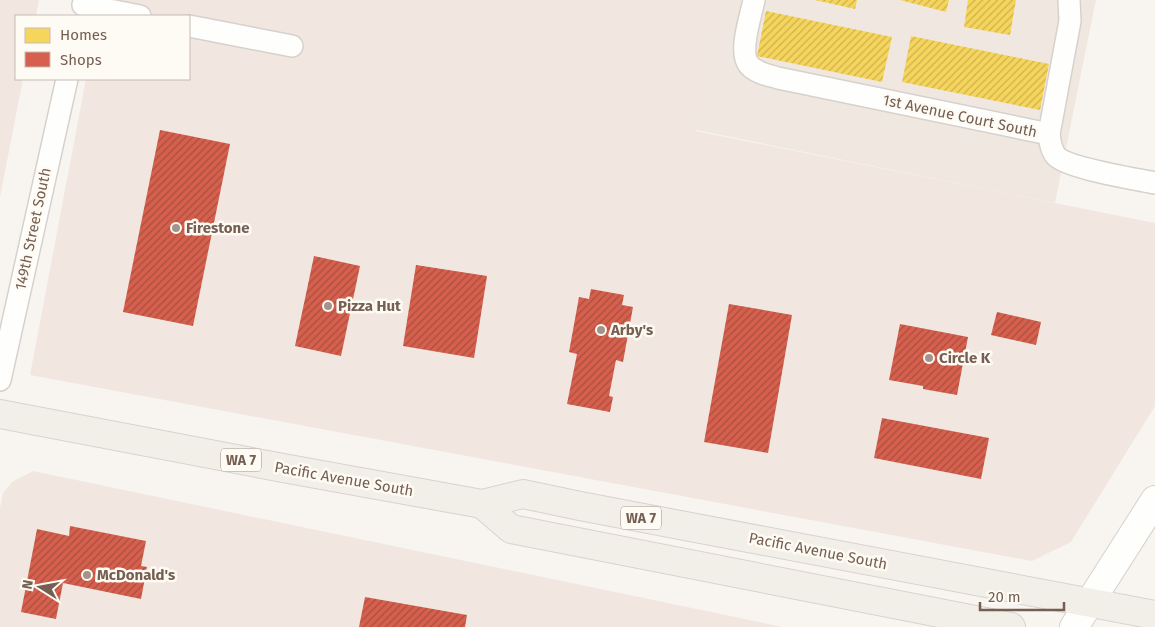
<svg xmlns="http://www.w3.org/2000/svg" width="1155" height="627" viewBox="0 0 1155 627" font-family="'Fira Sans',sans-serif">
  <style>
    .residential { fill: #f0e8e0 }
    .commercial { fill: #f1e6e0 }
    .homes { fill: url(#homes-hatch) }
    .shops { fill: url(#shops-hatch) }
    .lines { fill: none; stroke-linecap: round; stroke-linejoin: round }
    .street-casing { stroke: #d6d1cc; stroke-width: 24 }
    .secondary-casing { stroke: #d6d1cb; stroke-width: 30 }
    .primary-casing { stroke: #d9d2ce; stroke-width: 30 }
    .street { stroke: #fefefd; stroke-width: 21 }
    .secondary { stroke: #fefefd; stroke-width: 28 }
    .primary { stroke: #f2eee8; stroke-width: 28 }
    .poi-dot { fill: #a2948a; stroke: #fefaf4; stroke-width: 2 }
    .labels { text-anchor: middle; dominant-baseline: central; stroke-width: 5; stroke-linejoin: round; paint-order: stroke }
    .shield { fill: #fefaf4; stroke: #9d8e83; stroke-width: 1 }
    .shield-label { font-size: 14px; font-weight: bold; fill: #745f52 }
    .street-label { font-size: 15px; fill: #745f52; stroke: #fefaf4 }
    .poi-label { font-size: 15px; font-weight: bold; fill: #745f52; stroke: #fefaf4; text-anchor: start }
  </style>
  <defs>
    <pattern id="homes-hatch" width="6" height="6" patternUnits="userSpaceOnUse" patternTransform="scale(1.25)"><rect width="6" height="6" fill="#f6d55c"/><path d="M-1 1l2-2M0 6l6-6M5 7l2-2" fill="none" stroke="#ccb04f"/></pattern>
    <pattern id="shops-hatch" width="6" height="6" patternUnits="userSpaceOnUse" patternTransform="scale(1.25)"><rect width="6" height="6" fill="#d6604d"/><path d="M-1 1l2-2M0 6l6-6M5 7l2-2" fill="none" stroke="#a94f40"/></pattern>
  </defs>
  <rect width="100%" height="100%" fill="#f8f5f1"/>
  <polygon class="residential" points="722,0 1096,0 1055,203 696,130"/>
  <g class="commercial">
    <polygon points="0,0 39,0 36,16 16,16 16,79 23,79 0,197"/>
    <polygon points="100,0 722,0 696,131 1155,223 1155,406 1071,542 1032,561 30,375 86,79 189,79 189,16 97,16"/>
    <polygon points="33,471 783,627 0,627 0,508 3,493 12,482"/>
  </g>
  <g class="homes">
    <polygon points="815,0 857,0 855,9"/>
    <polygon points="900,0 949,0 946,12"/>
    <polygon points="968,0 1016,0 1010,35 964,27"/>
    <polygon points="766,11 892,37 882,82 757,56"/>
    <polygon points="911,36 1049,64 1040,110 902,82"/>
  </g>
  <g class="shops">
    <polygon points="160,130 230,144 193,326 123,312"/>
    <polygon points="314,256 360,266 341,356 295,346"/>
    <polygon points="416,265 487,276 474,358 403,346"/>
    <polygon points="591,289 624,295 622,305 633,307 623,362 616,360 609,396 613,397 610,412 567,404 577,354 569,352 579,297 589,299"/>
    <polygon points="729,304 792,315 768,453 704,442"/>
    <polygon points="997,312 1041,322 1036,345 991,335"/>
    <polygon points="900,324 968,337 957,395 923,389 923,386 889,380"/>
    <polygon points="882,418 989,438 981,479 874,458"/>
    <polygon points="70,526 146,541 141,566 147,567 141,599 63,583 56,619 21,612 37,529 69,536"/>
    <polygon points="365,597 467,615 465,627 359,627"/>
  </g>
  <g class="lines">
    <defs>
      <g id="street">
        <path d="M754,0c-3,16 -16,52 -5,65 7,8 19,10 29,13l271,56"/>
        <path d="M1069,0l1,21 -21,113c1,8 2,16 7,22 11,12 80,23 99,27"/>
        <polyline points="83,5 140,16"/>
        <polyline points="189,26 292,46"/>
        <polyline points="0,380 67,79"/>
      </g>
      <polyline id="secondary" points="1074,627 1155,500"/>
      <g id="primary">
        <polyline points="0,414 283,468 482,504 523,494 580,506 1155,615"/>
        <polyline points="482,504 511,529 1011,627"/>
      </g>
    </defs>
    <use href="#street" class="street-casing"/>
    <use href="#secondary" class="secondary-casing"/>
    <use href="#primary" class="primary-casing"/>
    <use href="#street" class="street"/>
    <use href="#secondary" class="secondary"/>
    <use href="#primary" class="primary"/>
  </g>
  <g class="poi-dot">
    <circle cx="176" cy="228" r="5"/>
    <circle cx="328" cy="306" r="5"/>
    <circle cx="601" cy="330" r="5"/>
    <circle cx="929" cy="358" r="5"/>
    <circle cx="87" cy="575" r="5"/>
  </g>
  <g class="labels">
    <g class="shield">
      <rect x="221" y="448.5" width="40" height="23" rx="4"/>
      <rect x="621" y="506.5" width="40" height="23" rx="4"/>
    </g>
    <g class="shield-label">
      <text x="241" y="460">WA 7</text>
      <text x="641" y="518">WA 7</text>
    </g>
    <g class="street-label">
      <text transform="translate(960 116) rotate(12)">1st Avenue Court South</text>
      <text transform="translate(33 229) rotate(-78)">149th Street South</text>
      <text transform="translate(344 479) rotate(10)">Pacific Avenue South</text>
      <text transform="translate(818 551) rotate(11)">Pacific Avenue South</text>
    </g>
    <g class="poi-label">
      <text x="186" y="228">Firestone</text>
      <text x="338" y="306">Pizza Hut</text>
      <text x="611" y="330">Arby's</text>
      <text x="939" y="358">Circle K</text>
      <text x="97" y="575">McDonald's</text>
    </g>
  </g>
  <rect x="15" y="15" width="175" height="65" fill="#fefaf4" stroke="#c7bcb3"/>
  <rect x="25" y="28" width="25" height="15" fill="#f6d55c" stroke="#c7bcb3"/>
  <text x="60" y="40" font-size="15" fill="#745f52">Homes</text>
  <rect x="25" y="52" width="25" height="15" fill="#d6604d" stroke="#c7bcb3"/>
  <text x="60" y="65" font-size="15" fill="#745f52">Shops</text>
  <g transform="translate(40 587) rotate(281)" stroke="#fefaf4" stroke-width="4" paint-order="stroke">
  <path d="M0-4L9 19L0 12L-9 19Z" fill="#745f52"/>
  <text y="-8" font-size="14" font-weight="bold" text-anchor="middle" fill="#745f52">N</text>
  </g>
  <path d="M980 602v8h84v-8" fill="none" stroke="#745f52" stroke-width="2.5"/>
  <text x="988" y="602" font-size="15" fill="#745f52" stroke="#fefaf4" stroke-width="4" paint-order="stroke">20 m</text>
</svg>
